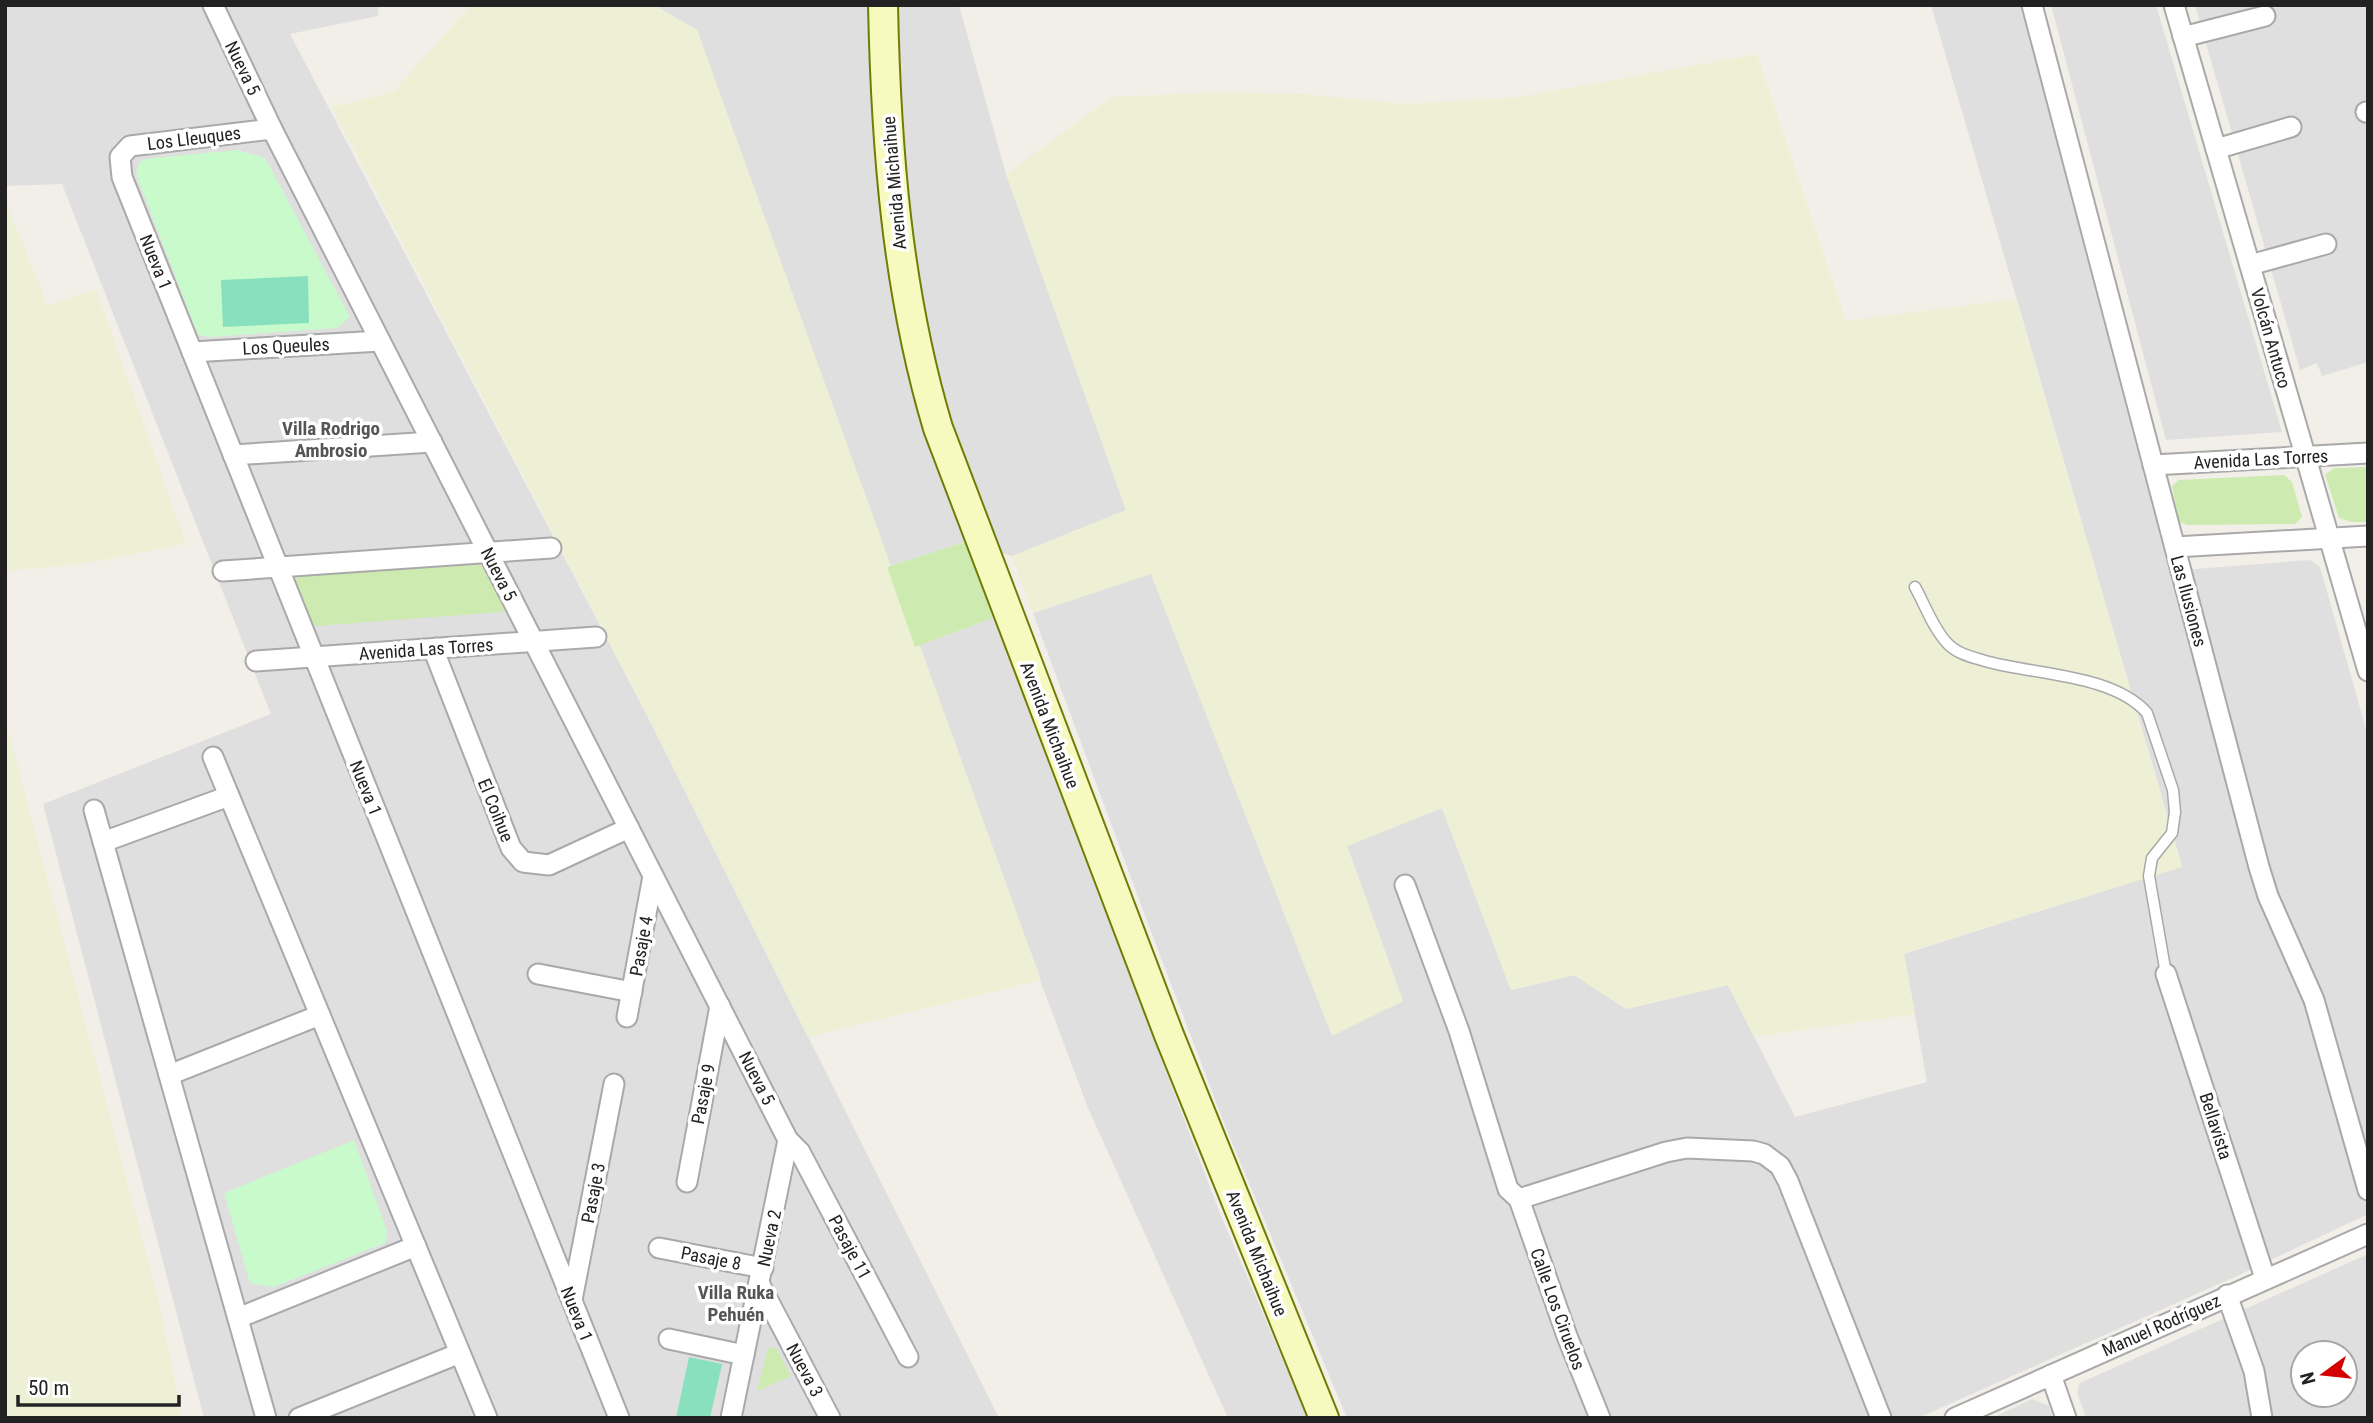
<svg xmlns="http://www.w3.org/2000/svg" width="2373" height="1423" viewBox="0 0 2373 1423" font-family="'Roboto Condensed',sans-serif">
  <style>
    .residential { fill: #e0dfdf; fill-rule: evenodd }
    .farmland { fill: #eef0d5 }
    .grass { fill: #cdebb0 }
    .park { fill: #c8facc }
    .pitch { fill: #88e0be }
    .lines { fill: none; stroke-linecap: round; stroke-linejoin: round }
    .lane-casing { stroke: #a9a9a9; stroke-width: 13 }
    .street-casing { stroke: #a9a9a9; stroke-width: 23 }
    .secondary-casing { stroke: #707d05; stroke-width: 32 }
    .lane { stroke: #fff; stroke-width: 10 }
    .street { stroke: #fff; stroke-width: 19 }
    .secondary { stroke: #f7fabf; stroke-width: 28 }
    .labels { text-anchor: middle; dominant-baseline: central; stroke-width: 7; stroke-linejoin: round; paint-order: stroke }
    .street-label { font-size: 18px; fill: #222; stroke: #fff }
    .neighbourhood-label { font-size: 19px; font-weight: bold; fill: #555; stroke: #fff }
  </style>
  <rect width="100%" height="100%" fill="#f2efe9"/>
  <g class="residential">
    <polygon points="5,5 379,5 378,16 290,34 651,723 999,1418 204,1418 43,804 271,714 62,184 5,186"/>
    <polygon points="654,5 959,5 1006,174 1126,510 1012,556 965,542 887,567 697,30"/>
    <polygon points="1931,5 2020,5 2169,571 2310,560 2320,567 2368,736 2368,1214 2239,1275 1918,1418 1347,1418 1226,1128 1147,921 1033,613 1151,573 1332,1035 1403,1001 1347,846 1442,808 1511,990 1574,975 1626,1009 1728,985 1795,1117 1927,1082 1904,954 2182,866"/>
    <polygon points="2051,5 2156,5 2282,432 2166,440"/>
    <polygon points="2195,5 2368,5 2368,362 2322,376 2317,363 2300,370"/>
    <polygon points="993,618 1221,1216 1308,1418 1228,1418 1088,1108 915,647"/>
    <path d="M2368,1254v164h-282l-9,-26 3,-9zM2303,1353h42v42h-42z"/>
    <polygon points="2032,1399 2049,1406 2053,1418 1992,1418"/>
  </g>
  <g class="farmland">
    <polygon points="471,5 654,5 697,30 1041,980 808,1037 651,723 332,107 393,92"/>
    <polygon points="1757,54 1846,321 2016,299 2182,867 1904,953 1915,1014 1754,1037 1728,985 1626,1009 1574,975 1511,990 1442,808 1347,846 1403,1001 1332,1036 1151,574 1033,613 1012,556 1126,510 1006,174 1112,97 1223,92 1305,94 1406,104 1520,97"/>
    <polygon points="5,199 48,306 96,289 186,544 81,564 5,571"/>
    <polygon points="5,718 161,1310 182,1418 5,1418"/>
  </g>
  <g class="grass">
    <polygon points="2368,467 2368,522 2351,522 2339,518 2325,474 2335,468"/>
    <polygon points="2284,475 2292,482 2302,517 2295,524 2188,525 2179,522 2172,486 2179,480"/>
    <polygon points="965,542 993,618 915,647 887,567"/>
    <polygon points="478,565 486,568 507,608 501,612 316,626 308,622 293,582 299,575"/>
    <polygon points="768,1348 776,1348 791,1376 757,1391"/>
  </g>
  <g class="park">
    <polygon points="237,150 265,158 350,317 337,328 209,337 198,335 136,174 139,163 145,159"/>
    <polygon points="354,1140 387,1231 385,1243 274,1287 250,1283 224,1193"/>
  </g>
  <g class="pitch">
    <polygon points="308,276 309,323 223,327 221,280"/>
    <polygon points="689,1357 722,1364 710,1418 676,1418"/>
  </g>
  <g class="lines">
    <defs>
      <path id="lane" d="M1915,587c10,18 18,41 32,56 10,11 25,14 38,18 49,14 128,13 162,52l26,77 2,22 -3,21 -20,25 -3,18 17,98"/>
      <g id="street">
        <polyline points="213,5 272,129 788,1140 800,1152 908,1357"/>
        <polyline points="2032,5 2259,867 2268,896 2314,1000 2368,1190"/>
        <polyline points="2174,5 2368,671"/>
        <polyline points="2183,37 2265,16"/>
        <polyline points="2366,112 2368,112"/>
        <polyline points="272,129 130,146 120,157 122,177 619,1418"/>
        <polyline points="2216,149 2291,127"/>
        <polyline points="2250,265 2326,244"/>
        <polyline points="192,352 380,341"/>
        <polyline points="233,455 432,442"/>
        <polyline points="2153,465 2368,453"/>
        <polyline points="2175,547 2368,536"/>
        <polyline points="223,571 551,548"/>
        <polyline points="436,648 436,656 511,848 523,862 549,865 629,828"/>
        <polyline points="256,661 596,637"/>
        <polyline points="213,757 487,1418"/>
        <polyline points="94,810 266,1418"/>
        <polyline points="103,842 229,796"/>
        <polyline points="1405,885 1459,1031 1508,1189 1519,1199"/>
        <polyline points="538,974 632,992"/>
        <polyline points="2166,974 2265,1278"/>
        <polyline points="627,1017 653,876"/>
        <polyline points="169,1075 320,1015"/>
        <polyline points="687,1182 720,1006"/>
        <polyline points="1519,1199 1666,1152 1687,1148 1753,1151 1764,1154 1780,1166 1788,1181 1881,1418"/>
        <polyline points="1519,1199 1567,1336 1600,1418"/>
        <polyline points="659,1248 763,1268"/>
        <polyline points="760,1285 830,1418"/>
        <polyline points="2227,1295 2254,1371 2262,1418"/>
        <polyline points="572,1300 614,1084"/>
        <polyline points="238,1318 416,1246"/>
        <polyline points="669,1339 744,1355"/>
        <polyline points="2051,1375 2066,1418"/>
        <polyline points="299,1418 460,1353"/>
        <polyline points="731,1418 788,1140"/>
        <polyline points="1955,1418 2368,1234"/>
      </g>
      <path id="secondary" d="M883,5c3,143 14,286 55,423l231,607 155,383"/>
    </defs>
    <use href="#lane" class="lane-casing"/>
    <use href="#street" class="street-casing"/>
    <use href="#secondary" class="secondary-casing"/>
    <use href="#lane" class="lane"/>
    <use href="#street" class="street"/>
    <use href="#secondary" class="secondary"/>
  </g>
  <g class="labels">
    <g class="street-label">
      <text transform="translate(243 68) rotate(64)">Nueva 5</text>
      <text transform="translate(194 138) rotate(-7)">Los Lleuques</text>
      <text transform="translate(894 183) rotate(-95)">Avenida Michaihue</text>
      <text transform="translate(156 262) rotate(68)">Nueva 1</text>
      <text transform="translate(2271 338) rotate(74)">Volcán Antuco</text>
      <text transform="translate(286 346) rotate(-3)">Los Queules</text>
      <text transform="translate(2261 459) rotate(-3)">Avenida Las Torres</text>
      <text transform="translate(499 574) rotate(63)">Nueva 5</text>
      <text transform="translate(2189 601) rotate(75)">Las Ilusiones</text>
      <text transform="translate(426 649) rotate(-4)">Avenida Las Torres</text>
      <text transform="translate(1050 725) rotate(69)">Avenida Michaihue</text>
      <text transform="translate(366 788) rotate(68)">Nueva 1</text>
      <text transform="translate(496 810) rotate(68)">El Coihue</text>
      <text transform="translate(641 946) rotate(-80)">Pasaje 4</text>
      <text transform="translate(757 1078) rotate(63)">Nueva 5</text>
      <text transform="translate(703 1094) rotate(-79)">Pasaje 9</text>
      <text transform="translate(2216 1126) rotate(72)">Bellavista</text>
      <text transform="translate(593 1193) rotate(-79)">Pasaje 3</text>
      <text transform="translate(769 1238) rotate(-78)">Nueva 2</text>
      <text transform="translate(850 1247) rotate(62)">Pasaje 11</text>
      <text transform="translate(1257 1253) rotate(68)">Avenida Michaihue</text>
      <text transform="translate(711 1258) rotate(11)">Pasaje 8</text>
      <text transform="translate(1558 1309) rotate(70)">Calle Los Ciruelos</text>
      <text transform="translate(577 1314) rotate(68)">Nueva 1</text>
      <text transform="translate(2161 1325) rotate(-24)">Manuel Rodríguez</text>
      <text transform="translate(805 1370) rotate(62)">Nueva 3</text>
    </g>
    <g class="neighbourhood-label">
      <text x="331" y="428">Villa Rodrigo<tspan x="331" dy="22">Ambrosio</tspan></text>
      <text x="736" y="1292">Villa Ruka<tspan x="736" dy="22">Pehuén</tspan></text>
    </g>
  </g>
  <rect width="2373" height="1423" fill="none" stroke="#222222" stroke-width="14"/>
  <g transform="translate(2324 1374) rotate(255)"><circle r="33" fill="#ffffff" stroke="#a7a7a7" stroke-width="2"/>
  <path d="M0-5L12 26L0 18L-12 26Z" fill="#d40000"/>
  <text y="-10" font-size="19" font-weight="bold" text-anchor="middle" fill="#222222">N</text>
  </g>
  <path d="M18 1395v10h161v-10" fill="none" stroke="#222222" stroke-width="3.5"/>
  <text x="28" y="1395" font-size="21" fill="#222222" stroke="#ffffff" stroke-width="5" paint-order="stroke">50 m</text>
</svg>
